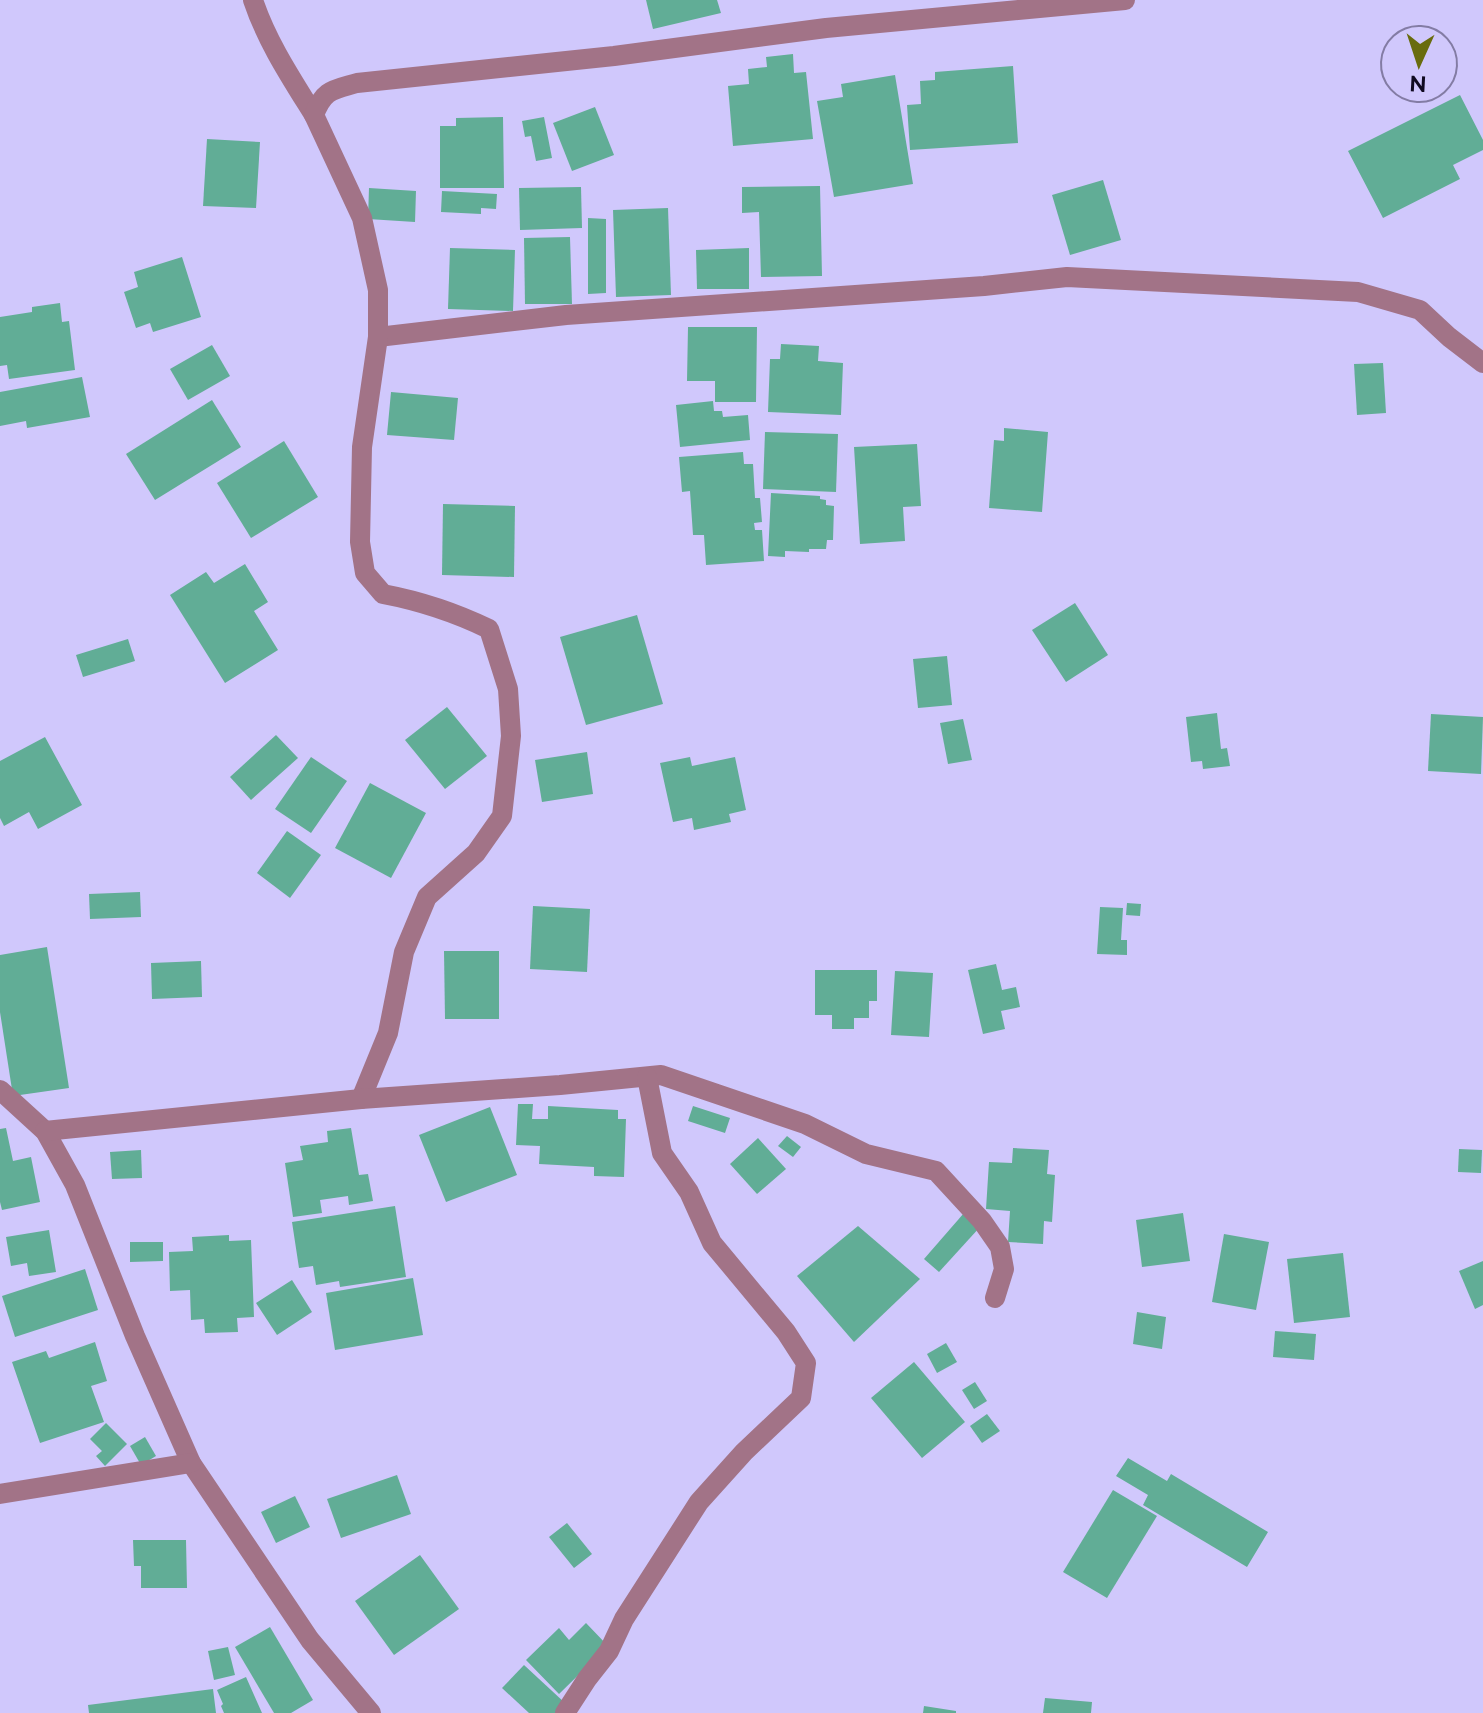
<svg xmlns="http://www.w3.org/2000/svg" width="1483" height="1713" viewBox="0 0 1483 1713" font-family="Raleway,sans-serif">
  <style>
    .building { fill: #61ad96 }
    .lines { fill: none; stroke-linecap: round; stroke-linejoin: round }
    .minor { stroke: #a27387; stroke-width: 20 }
  </style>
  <rect width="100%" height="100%" fill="#d0c8fc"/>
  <g class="building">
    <polygon points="646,0 717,0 721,13 653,29"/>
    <polygon points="793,54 794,73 806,72 813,139 733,146 728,86 749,84 748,69 767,67 766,57"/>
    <polygon points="1013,66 1018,143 910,150 907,105 921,104 920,81 935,80 935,72"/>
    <polygon points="895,75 913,184 834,197 817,101 843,97 841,84"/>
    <polygon points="1460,95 1483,140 1483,150 1453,165 1460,179 1383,218 1348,151"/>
    <polygon points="595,107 614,155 572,171 553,123"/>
    <polygon points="503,117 504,188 440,188 440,126 456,126 456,118"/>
    <polygon points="544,117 552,158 536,161 531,136 525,137 522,121"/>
    <polygon points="207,139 260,142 256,208 203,206"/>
    <polygon points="1103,180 1121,240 1070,255 1052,195"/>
    <polygon points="820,186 822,276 761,277 759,212 742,213 742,187"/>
    <polygon points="581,187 582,228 520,230 519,188"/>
    <polygon points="369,188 416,191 415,222 368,219"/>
    <polygon points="442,191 497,194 496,209 481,208 481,214 441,212"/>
    <polygon points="668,208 671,295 616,297 613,210"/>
    <polygon points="588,218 606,219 606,293 588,294"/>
    <polygon points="570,237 572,304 525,304 524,238"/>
    <polygon points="450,248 515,250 513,311 448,309"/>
    <polygon points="749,248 749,289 697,289 696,250"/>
    <polygon points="182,257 201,317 153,332 150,323 136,328 124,292 138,287 134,272"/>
    <polygon points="60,303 62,322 69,321 75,370 9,379 7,365 0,366 0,317 32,312 32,307"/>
    <polygon points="688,327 757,327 756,402 715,402 715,381 687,381"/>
    <polygon points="781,344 819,346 818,361 843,363 841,415 768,412 770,359 780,359"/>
    <polygon points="212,345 230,376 188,400 170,369"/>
    <polygon points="1383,363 1386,413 1357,415 1354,364"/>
    <polygon points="82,377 90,417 27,428 26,421 0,426 0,392"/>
    <polygon points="391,392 458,398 454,440 387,435"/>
    <polygon points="212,400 241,447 155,500 126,454"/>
    <polygon points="713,401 714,411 722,411 723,417 748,415 750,440 680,447 676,405"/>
    <polygon points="1004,428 1048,432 1042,512 989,508 994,440 1004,441"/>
    <polygon points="765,432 838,434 836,492 763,489"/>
    <polygon points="284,441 318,497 251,538 217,483"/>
    <polygon points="917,444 921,506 903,507 905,541 860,544 854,447"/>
    <polygon points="743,452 744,464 753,464 755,498 760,498 762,522 754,523 755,530 762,530 764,561 706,565 704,535 693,535 690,491 682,492 679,457"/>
    <polygon points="771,493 820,496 820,499 826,500 826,505 834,506 833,540 827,540 826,549 809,549 809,552 785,551 785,557 768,556"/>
    <polygon points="443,504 515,506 514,577 442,575"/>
    <polygon points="245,564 268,602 254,611 278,650 225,683 170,595 206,572 214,583"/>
    <polygon points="1075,603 1108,655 1066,682 1032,630"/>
    <polygon points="637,615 663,704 586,725 560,637"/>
    <polygon points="128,639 135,661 83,677 76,655"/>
    <polygon points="947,656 952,705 918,708 913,659"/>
    <polygon points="447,707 487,756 445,789 405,740"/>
    <polygon points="1217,713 1221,749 1227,748 1230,766 1203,769 1202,761 1191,762 1186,717"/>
    <polygon points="1431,714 1483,717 1481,774 1428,771"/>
    <polygon points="963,719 972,760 948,764 940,723"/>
    <polygon points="276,735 298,758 251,800 230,777"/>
    <polygon points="45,737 82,805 38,829 29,812 4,826 0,818 0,761"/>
    <polygon points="587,752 593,794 542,802 535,760"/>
    <polygon points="311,757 347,781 311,833 275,809"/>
    <polygon points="690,757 692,766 735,757 746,810 729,814 731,822 694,830 692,818 673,822 660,763"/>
    <polygon points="370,783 426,813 391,878 335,848"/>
    <polygon points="287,831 321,855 290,898 257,873"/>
    <polygon points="140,892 141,917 90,919 89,894"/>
    <polygon points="1127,903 1141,904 1140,916 1126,915"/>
    <polygon points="533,906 590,909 587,972 530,969"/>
    <polygon points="1100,907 1123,908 1121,940 1127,940 1127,955 1097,954"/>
    <polygon points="47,947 69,1088 13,1096 0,1012 0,955"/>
    <polygon points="444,951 499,951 499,1019 445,1019"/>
    <polygon points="201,961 202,997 152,999 151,963"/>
    <polygon points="996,964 1002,990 1016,987 1020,1007 1001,1011 1005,1029 983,1034 968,970"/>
    <polygon points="815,970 877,970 877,1001 869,1001 869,1018 854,1018 854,1029 832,1029 832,1015 815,1015"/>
    <polygon points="895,971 933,973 929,1037 891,1035"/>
    <polygon points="518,1104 533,1104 532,1119 548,1119 548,1106 618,1110 618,1119 626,1119 624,1177 594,1176 594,1167 539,1164 540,1146 516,1145"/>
    <polygon points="693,1106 730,1118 725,1133 688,1121"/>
    <polygon points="490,1107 517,1175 446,1202 419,1135"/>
    <polygon points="6,1128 13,1161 31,1157 40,1202 2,1210 0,1202 0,1129"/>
    <polygon points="351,1128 359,1175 368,1174 373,1201 349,1205 348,1196 320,1200 322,1213 293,1217 285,1163 303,1160 300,1146 328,1142 327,1131"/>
    <polygon points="787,1136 801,1147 793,1157 778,1146"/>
    <polygon points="758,1138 786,1169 757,1194 730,1164"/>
    <polygon points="1013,1148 1049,1150 1047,1174 1055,1175 1052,1222 1044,1221 1043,1244 1008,1242 1010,1211 986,1209 989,1162 1012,1163"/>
    <polygon points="1459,1149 1482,1150 1481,1173 1458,1172"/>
    <polygon points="141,1150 142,1178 112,1179 110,1152"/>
    <polygon points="395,1206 406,1277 340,1287 339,1281 316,1285 313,1266 299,1268 292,1222"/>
    <polygon points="964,1213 980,1227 939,1272 924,1259"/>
    <polygon points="1183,1213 1190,1261 1142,1267 1136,1220"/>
    <polygon points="858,1226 920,1279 854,1342 797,1276"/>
    <polygon points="49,1230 56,1272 29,1276 27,1263 11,1266 6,1237"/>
    <polygon points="1224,1234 1269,1242 1256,1310 1212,1302"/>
    <polygon points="229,1235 229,1241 251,1240 254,1317 237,1318 238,1332 205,1333 204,1319 191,1320 190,1290 170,1291 169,1252 193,1251 192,1237"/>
    <polygon points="130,1242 163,1242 163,1261 130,1262"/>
    <polygon points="1343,1253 1350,1317 1294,1323 1287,1259"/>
    <polygon points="1483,1261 1483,1305 1475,1309 1459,1271"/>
    <polygon points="85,1269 98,1310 15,1337 2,1296"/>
    <polygon points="413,1278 423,1335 335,1350 326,1293"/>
    <polygon points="292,1280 312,1312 277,1335 256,1303"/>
    <polygon points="1137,1312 1166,1317 1162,1349 1133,1344"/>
    <polygon points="1275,1331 1316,1334 1314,1360 1273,1357"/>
    <polygon points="95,1342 107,1381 91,1386 104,1422 40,1443 12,1362 46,1351 49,1358"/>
    <polygon points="946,1343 957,1362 937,1373 927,1354"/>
    <polygon points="914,1362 965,1422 922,1458 871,1398"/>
    <polygon points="975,1382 987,1401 974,1409 962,1390"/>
    <polygon points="987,1414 1000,1431 982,1443 970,1426"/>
    <polygon points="106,1423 127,1444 105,1466 96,1456 102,1451 90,1439"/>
    <polygon points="145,1437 156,1456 141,1465 130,1446"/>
    <polygon points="1128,1458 1167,1481 1171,1474 1268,1532 1247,1567 1143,1505 1148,1495 1116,1476"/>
    <polygon points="397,1475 411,1514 341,1538 327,1499"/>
    <polygon points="1113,1490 1157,1516 1107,1598 1063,1572"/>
    <polygon points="295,1496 310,1527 276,1543 261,1512"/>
    <polygon points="567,1523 592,1554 574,1568 549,1537"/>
    <polygon points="133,1540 186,1540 187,1588 141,1588 141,1566 134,1566"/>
    <polygon points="420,1555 459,1609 394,1655 355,1601"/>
    <polygon points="586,1623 608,1646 559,1694 526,1660 559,1628 569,1640"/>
    <polygon points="270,1627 313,1700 291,1713 274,1713 235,1647"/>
    <polygon points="228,1647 235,1675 214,1680 208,1651"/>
    <polygon points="524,1665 565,1703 556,1713 529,1713 502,1688"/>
    <polygon points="246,1677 262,1713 224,1713 221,1706 223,1704 217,1690"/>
    <polygon points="213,1689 216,1713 89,1713 88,1705"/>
    <polygon points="1045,1698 1092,1702 1091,1713 1043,1713"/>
    <polygon points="924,1706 956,1711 956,1713 923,1713"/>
  </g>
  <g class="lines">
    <g class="minor">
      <path d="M253,0c14,42 38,78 61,115"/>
      <polyline points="378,337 566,315 984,286 1067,277 1358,292 1420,310 1449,337 1483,363"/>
      <polyline points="0,1090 45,1131 75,1185 135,1336 191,1463 310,1640 371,1713"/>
      <path d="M361,1099l27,-66 16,-81 23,-55 49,-44 26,-37 9,-80 -3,-47 -19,-60c-35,-17 -69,-28 -106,-35l-18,-21 -5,-31 2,-95 16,-110v-47l-16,-72 -48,-103c10,-26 19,-25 43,-32l257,-27 212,-28 299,-28"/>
      <polyline points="45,1131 361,1099 560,1085 661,1075 805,1124 866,1154 936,1171 982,1221 1000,1247 1004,1269 995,1298"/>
      <polyline points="0,1494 191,1463"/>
      <polyline points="565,1713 587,1679 609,1651 624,1619 699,1502 744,1452 801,1398 806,1363 786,1332 712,1243 689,1192 662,1153 647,1077"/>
    </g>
  </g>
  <g transform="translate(1419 64) rotate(183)"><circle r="38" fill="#d0c8fc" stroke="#837ca4" stroke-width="2"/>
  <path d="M0-6L14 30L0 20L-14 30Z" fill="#696c0e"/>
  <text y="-12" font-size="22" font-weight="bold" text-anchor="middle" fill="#100a21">N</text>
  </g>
</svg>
